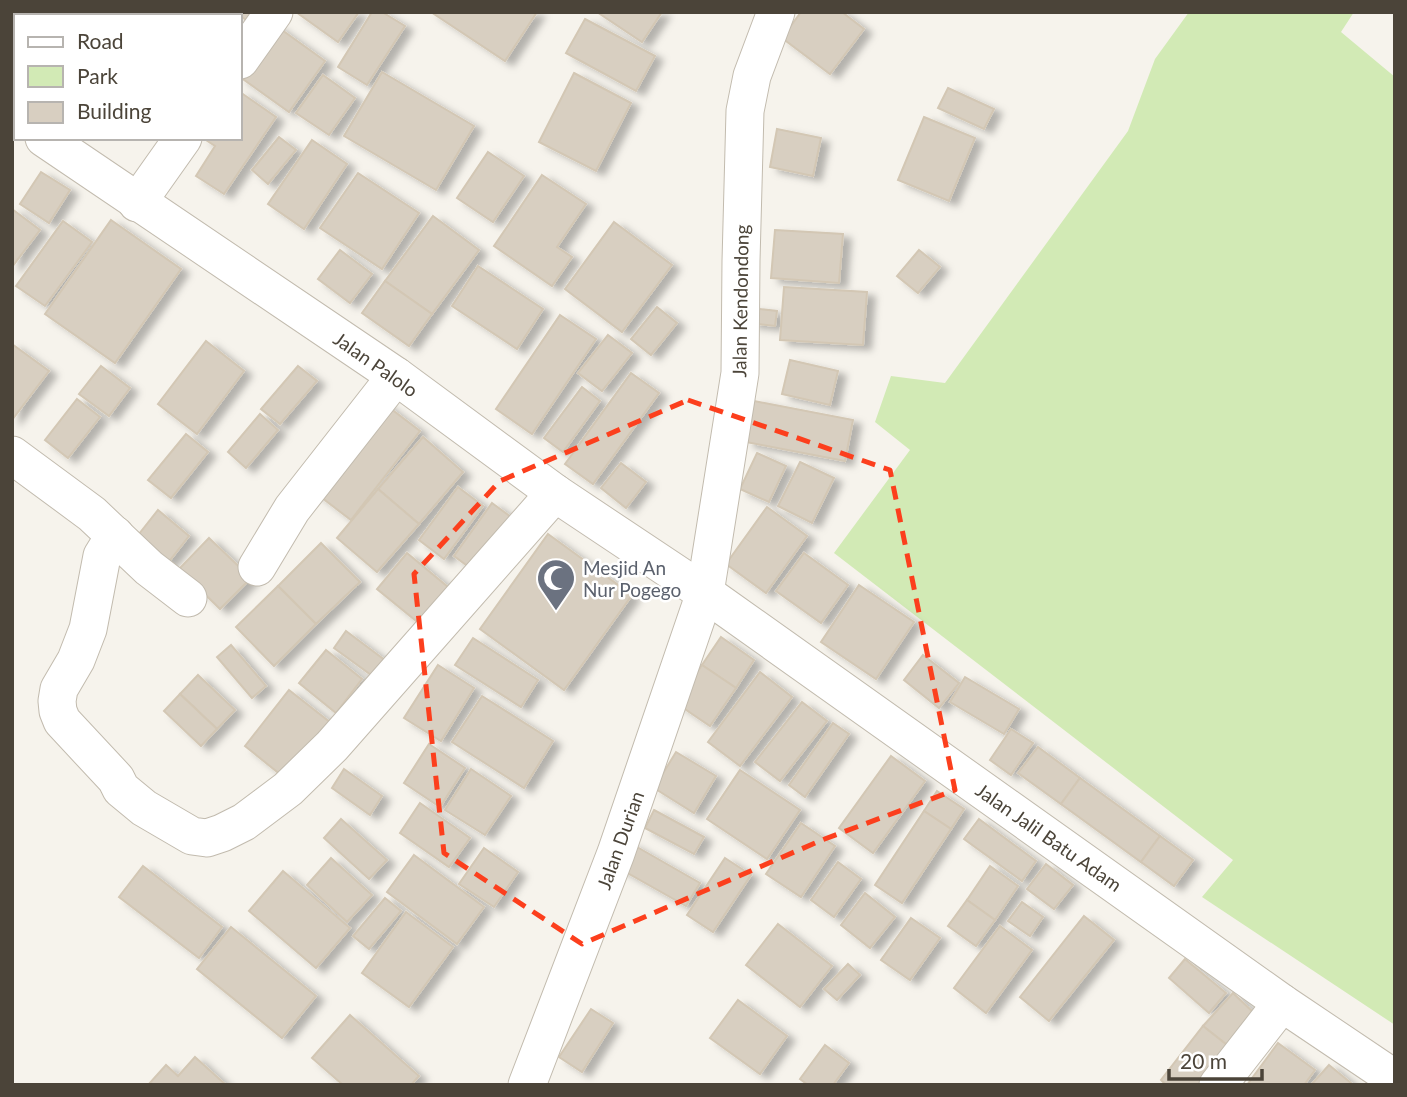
<svg xmlns="http://www.w3.org/2000/svg" width="1407" height="1097" viewBox="0 0 1407 1097" font-family="Lato,sans-serif">
  <style>
    .green { fill: #d2eab5 }
    .building { fill: #d8cfc1; stroke: #d3c7b4; stroke-width: 2; filter: url(#shadow) }
    .lines { fill: none; stroke-linecap: round; stroke-linejoin: round }
    .minor-casing { stroke: #c2bbae; stroke-width: 39 }
    .minor { stroke: #fff; stroke-width: 37 }
    .marked { fill: none; stroke: #fc3f1d; stroke-width: 5; stroke-dasharray: 14 9; stroke-linejoin: round }
    .labels { text-anchor: middle; dominant-baseline: central; stroke-width: 5; stroke-linejoin: round; paint-order: stroke }
    .street-label { font-size: 19px; fill: #4b4439; stroke: #fff }
    .worship-label { font-size: 19px; fill: #5b616d; stroke: #fff; text-anchor: start }
  </style>
  <defs>
    <filter id="shadow"><feDropShadow dx="8" dy="4.5" stdDeviation="3.5" flood-color="#0004"/></filter>
  </defs>
  <rect width="100%" height="100%" fill="#f6f3ec"/>
  <polygon class="green" points="1189,12 1354,12 1341,32 1395,77 1395,1025 1202,897 1233,860 834,553 910,450 875,422 891,376 945,383 1128,131 1155,59"/>
  <g class="building">
    <polygon points="79,12 145,12 142,16 77,16"/>
    <polygon points="235,12 255,12 249,22"/>
    <polygon points="296,12 359,12 338,42"/>
    <polygon points="372,12 382,12 405,26 367,85 338,67"/>
    <polygon points="431,12 537,12 505,61"/>
    <polygon points="597,12 662,12 642,42"/>
    <polygon points="801,12 842,12 864,29 830,74 782,38"/>
    <polygon points="585,19 655,56 636,91 566,53"/>
    <polygon points="16,21 16,65 12,62 12,26"/>
    <polygon points="275,25 325,61 289,112 240,77"/>
    <polygon points="382,72 474,126 436,190 344,136"/>
    <polygon points="574,73 631,103 596,171 539,142"/>
    <polygon points="323,75 355,98 329,135 296,113"/>
    <polygon points="948,88 994,109 984,129 938,108"/>
    <polygon points="240,92 276,117 224,194 196,176 215,146 203,138 240,138"/>
    <polygon points="924,117 975,138 949,201 898,180"/>
    <polygon points="777,129 821,138 813,176 770,167"/>
    <polygon points="279,137 296,150 268,184 252,170"/>
    <polygon points="312,140 347,164 304,229 268,204"/>
    <polygon points="488,152 524,176 493,222 457,198"/>
    <polygon points="41,172 70,190 49,223 20,204"/>
    <polygon points="358,173 419,213 382,269 320,228"/>
    <polygon points="542,175 586,204 557,247 572,257 552,286 494,246"/>
    <polygon points="12,209 40,230 12,267"/>
    <polygon points="433,216 479,250 432,314 385,281"/>
    <polygon points="111,220 181,269 115,363 45,314"/>
    <polygon points="63,221 92,242 45,306 16,286"/>
    <polygon points="614,222 672,265 622,332 565,289"/>
    <polygon points="775,230 843,234 839,283 771,278"/>
    <polygon points="340,250 372,274 350,303 318,279"/>
    <polygon points="919,250 940,267 918,293 897,276"/>
    <polygon points="478,266 543,309 517,349 452,306"/>
    <polygon points="385,281 432,314 409,346 362,313"/>
    <polygon points="784,287 867,292 863,345 780,340"/>
    <polygon points="657,307 677,323 651,355 631,339"/>
    <polygon points="751,308 777,311 775,326 750,323"/>
    <polygon points="560,315 596,339 532,434 496,409"/>
    <polygon points="608,335 632,353 602,391 578,373"/>
    <polygon points="206,341 244,371 197,434 158,404"/>
    <polygon points="12,344 49,371 12,420"/>
    <polygon points="790,360 838,371 830,405 782,394"/>
    <polygon points="101,366 130,388 109,416 79,394"/>
    <polygon points="298,366 317,381 280,424 261,409"/>
    <polygon points="631,373 659,393 593,484 565,464"/>
    <polygon points="582,387 600,401 563,452 544,438"/>
    <polygon points="77,399 100,417 68,458 45,440"/>
    <polygon points="754,401 853,420 845,461 746,442"/>
    <polygon points="382,402 420,431 351,520 313,491"/>
    <polygon points="260,414 278,430 246,468 228,452"/>
    <polygon points="186,434 208,452 171,498 148,480"/>
    <polygon points="423,437 463,472 419,524 378,489"/>
    <polygon points="757,453 786,466 769,502 740,489"/>
    <polygon points="800,462 834,478 812,523 778,506"/>
    <polygon points="621,463 646,482 626,508 601,488"/>
    <polygon points="458,487 483,506 444,559 419,540"/>
    <polygon points="378,489 419,524 377,572 337,538"/>
    <polygon points="492,503 515,520 477,573 454,556"/>
    <polygon points="767,507 807,536 766,593 726,564"/>
    <polygon points="158,510 189,536 167,564 135,539"/>
    <polygon points="548,534 632,595 564,690 480,629"/>
    <polygon points="209,538 251,578 220,609 179,569"/>
    <polygon points="321,543 360,582 316,624 278,586"/>
    <polygon points="407,553 460,597 431,633 377,589"/>
    <polygon points="804,553 848,585 821,623 776,591"/>
    <polygon points="859,585 914,622 876,679 821,642"/>
    <polygon points="278,586 316,624 274,666 236,627"/>
    <polygon points="346,631 386,661 374,677 334,648"/>
    <polygon points="721,637 754,660 736,688 702,665"/>
    <polygon points="473,638 538,680 521,707 455,665"/>
    <polygon points="231,645 266,686 252,698 217,657"/>
    <polygon points="326,650 362,679 336,713 299,683"/>
    <polygon points="923,655 959,683 939,708 904,680"/>
    <polygon points="438,665 474,688 441,741 404,718"/>
    <polygon points="702,665 736,688 710,726 676,703"/>
    <polygon points="760,672 792,697 740,766 708,742"/>
    <polygon points="198,675 235,710 217,729 180,694"/>
    <polygon points="965,677 1019,709 1004,734 950,702"/>
    <polygon points="289,690 331,723 286,779 245,746"/>
    <polygon points="180,694 217,729 201,746 164,711"/>
    <polygon points="482,696 553,741 524,788 452,742"/>
    <polygon points="802,702 827,721 780,781 755,762"/>
    <polygon points="833,723 849,734 805,797 789,785"/>
    <polygon points="1011,729 1033,743 1011,775 990,760"/>
    <polygon points="429,744 465,768 440,807 404,783"/>
    <polygon points="1038,747 1080,778 1061,804 1018,773"/>
    <polygon points="676,752 716,776 694,813 654,788"/>
    <polygon points="891,756 925,781 873,853 839,828"/>
    <polygon points="344,769 382,796 370,815 332,788"/>
    <polygon points="471,769 511,796 485,835 445,810"/>
    <polygon points="740,770 800,810 767,859 707,819"/>
    <polygon points="1080,778 1160,836 1141,862 1061,804"/>
    <polygon points="937,791 964,809 951,829 924,811"/>
    <polygon points="420,803 470,838 449,867 400,833"/>
    <polygon points="654,810 704,837 694,854 645,828"/>
    <polygon points="924,811 951,829 902,903 875,885"/>
    <polygon points="341,819 387,860 369,879 324,838"/>
    <polygon points="979,819 1036,861 1022,881 964,839"/>
    <polygon points="801,823 835,846 801,897 766,874"/>
    <polygon points="1160,836 1193,860 1174,886 1141,862"/>
    <polygon points="630,843 700,883 686,906 617,867"/>
    <polygon points="484,848 518,872 494,907 459,884"/>
    <polygon points="414,855 484,907 457,944 387,892"/>
    <polygon points="331,858 372,895 347,922 307,885"/>
    <polygon points="725,858 751,875 713,932 687,915"/>
    <polygon points="838,862 861,879 834,917 811,900"/>
    <polygon points="1046,864 1073,885 1054,909 1027,889"/>
    <polygon points="143,866 222,927 199,958 119,897"/>
    <polygon points="990,866 1018,886 995,920 967,900"/>
    <polygon points="283,871 350,928 316,968 249,911"/>
    <polygon points="865,893 895,917 870,948 841,925"/>
    <polygon points="385,898 401,911 369,949 353,936"/>
    <polygon points="967,900 995,920 976,946 948,926"/>
    <polygon points="1022,902 1043,917 1030,936 1008,921"/>
    <polygon points="406,912 453,947 409,1007 362,973"/>
    <polygon points="1084,916 1114,940 1049,1021 1020,997"/>
    <polygon points="911,918 940,938 910,980 881,960"/>
    <polygon points="778,924 832,966 800,1007 746,965"/>
    <polygon points="1000,926 1032,950 986,1013 954,988"/>
    <polygon points="231,927 316,996 282,1038 197,969"/>
    <polygon points="1185,959 1226,993 1209,1013 1169,978"/>
    <polygon points="848,964 860,975 837,1000 824,989"/>
    <polygon points="1233,993 1255,1014 1232,1049 1203,1026"/>
    <polygon points="738,1000 787,1036 760,1074 710,1038"/>
    <polygon points="591,1009 613,1023 582,1072 559,1057"/>
    <polygon points="350,1015 419,1076 411,1085 343,1085 312,1058"/>
    <polygon points="1203,1026 1232,1049 1206,1085 1166,1085 1161,1080"/>
    <polygon points="1278,1043 1315,1070 1304,1085 1247,1085"/>
    <polygon points="825,1045 849,1063 833,1085 808,1085 800,1079"/>
    <polygon points="195,1057 226,1085 148,1085 166,1065 178,1076"/>
    <polygon points="1329,1065 1351,1083 1349,1085 1311,1085"/>
  </g>
  <g class="lines">
    <defs>
      <g id="minor">
        <polyline points="176,16 178,12"/>
        <polyline points="240,60 274,12"/>
        <polyline points="12,116 16,118"/>
        <polyline points="44,138 396,376 555,493 705,593 1282,1003 1395,1079"/>
        <polyline points="137,203 183,138"/>
        <polyline points="12,455 92,514 149,568 188,598"/>
        <polyline points="115,535 102,556 88,629 76,660 59,689 57,701 58,711 62,721 116,779 121,789 144,808 192,836 207,838 222,833 244,822 288,789 332,746 555,493"/>
        <polyline points="257,567 292,509 396,376"/>
        <polyline points="527,1085 616,853 705,593 740,373 741,261 745,111 752,76 776,12"/>
        <polyline points="1218,1085 1282,1003"/>
      </g>
    </defs>
    <use href="#minor" class="minor-casing"/>
    <use href="#minor" class="minor"/>
  </g>
  <path class="marked" d="M688,400l202,70 65,320 -133,50 -240,104 -138,-91 -30,-279 86,-93z"/>
  <defs>
    <symbol id="mosque-pin" viewBox="-11 -11 22 30"><path d="M0 17L-7.5 6A9.5 9.5 0 1 1 7.5 6Z" fill="#6b7280" stroke="#fff"/><path d="M3.5-4.9A6 6 0 1 0 3.5 4.9A5 5 0 1 1 3.5-4.9Z" fill="#fff"/></symbol>
  </defs>
  <g fill-rule="evenodd">
    <use href="#mosque-pin" x="534" y="556" width="44" height="60"/>
  </g>
  <g class="labels">
    <g class="street-label">
      <text transform="translate(740 301) rotate(-89)">Jalan Kendondong</text>
      <text transform="translate(376 364) rotate(35)">Jalan Palolo</text>
      <text transform="translate(1049 837) rotate(35)">Jalan Jalil Batu Adam</text>
      <text transform="translate(620 840) rotate(-70)">Jalan Durian</text>
    </g>
    <g class="worship-label">
      <text x="583" y="567">Mesjid An<tspan x="583" dy="22">Nur Pogego</tspan></text>
    </g>
  </g>
  <rect width="1407" height="1097" fill="none" stroke="#4b4439" stroke-width="28"/>
  <rect x="14" y="14" width="228" height="126" fill="#ffffff" stroke="#b7b4b0" stroke-width="2"/>
  <rect x="28" y="37" width="35" height="10" fill="#ffffff" stroke="#b7b4b0" stroke-width="2"/>
  <text x="77" y="49" font-size="21" fill="#4b4439">Road</text>
  <rect x="28" y="66" width="35" height="21" fill="#d2eab5" stroke="#b7b4b0" stroke-width="2"/>
  <text x="77" y="84" font-size="21" fill="#4b4439">Park</text>
  <rect x="28" y="102" width="35" height="21" fill="#d8cfc1" stroke="#b7b4b0" stroke-width="2"/>
  <text x="77" y="119" font-size="21" fill="#4b4439">Building</text>
  <path d="M1169 1069v10h93v-10" fill="none" stroke="#4b4439" stroke-width="3.5"/>
  <text x="1180" y="1069" font-size="21" fill="#4b4439" stroke="#ffffff" stroke-width="5" paint-order="stroke">20 m</text>
</svg>
